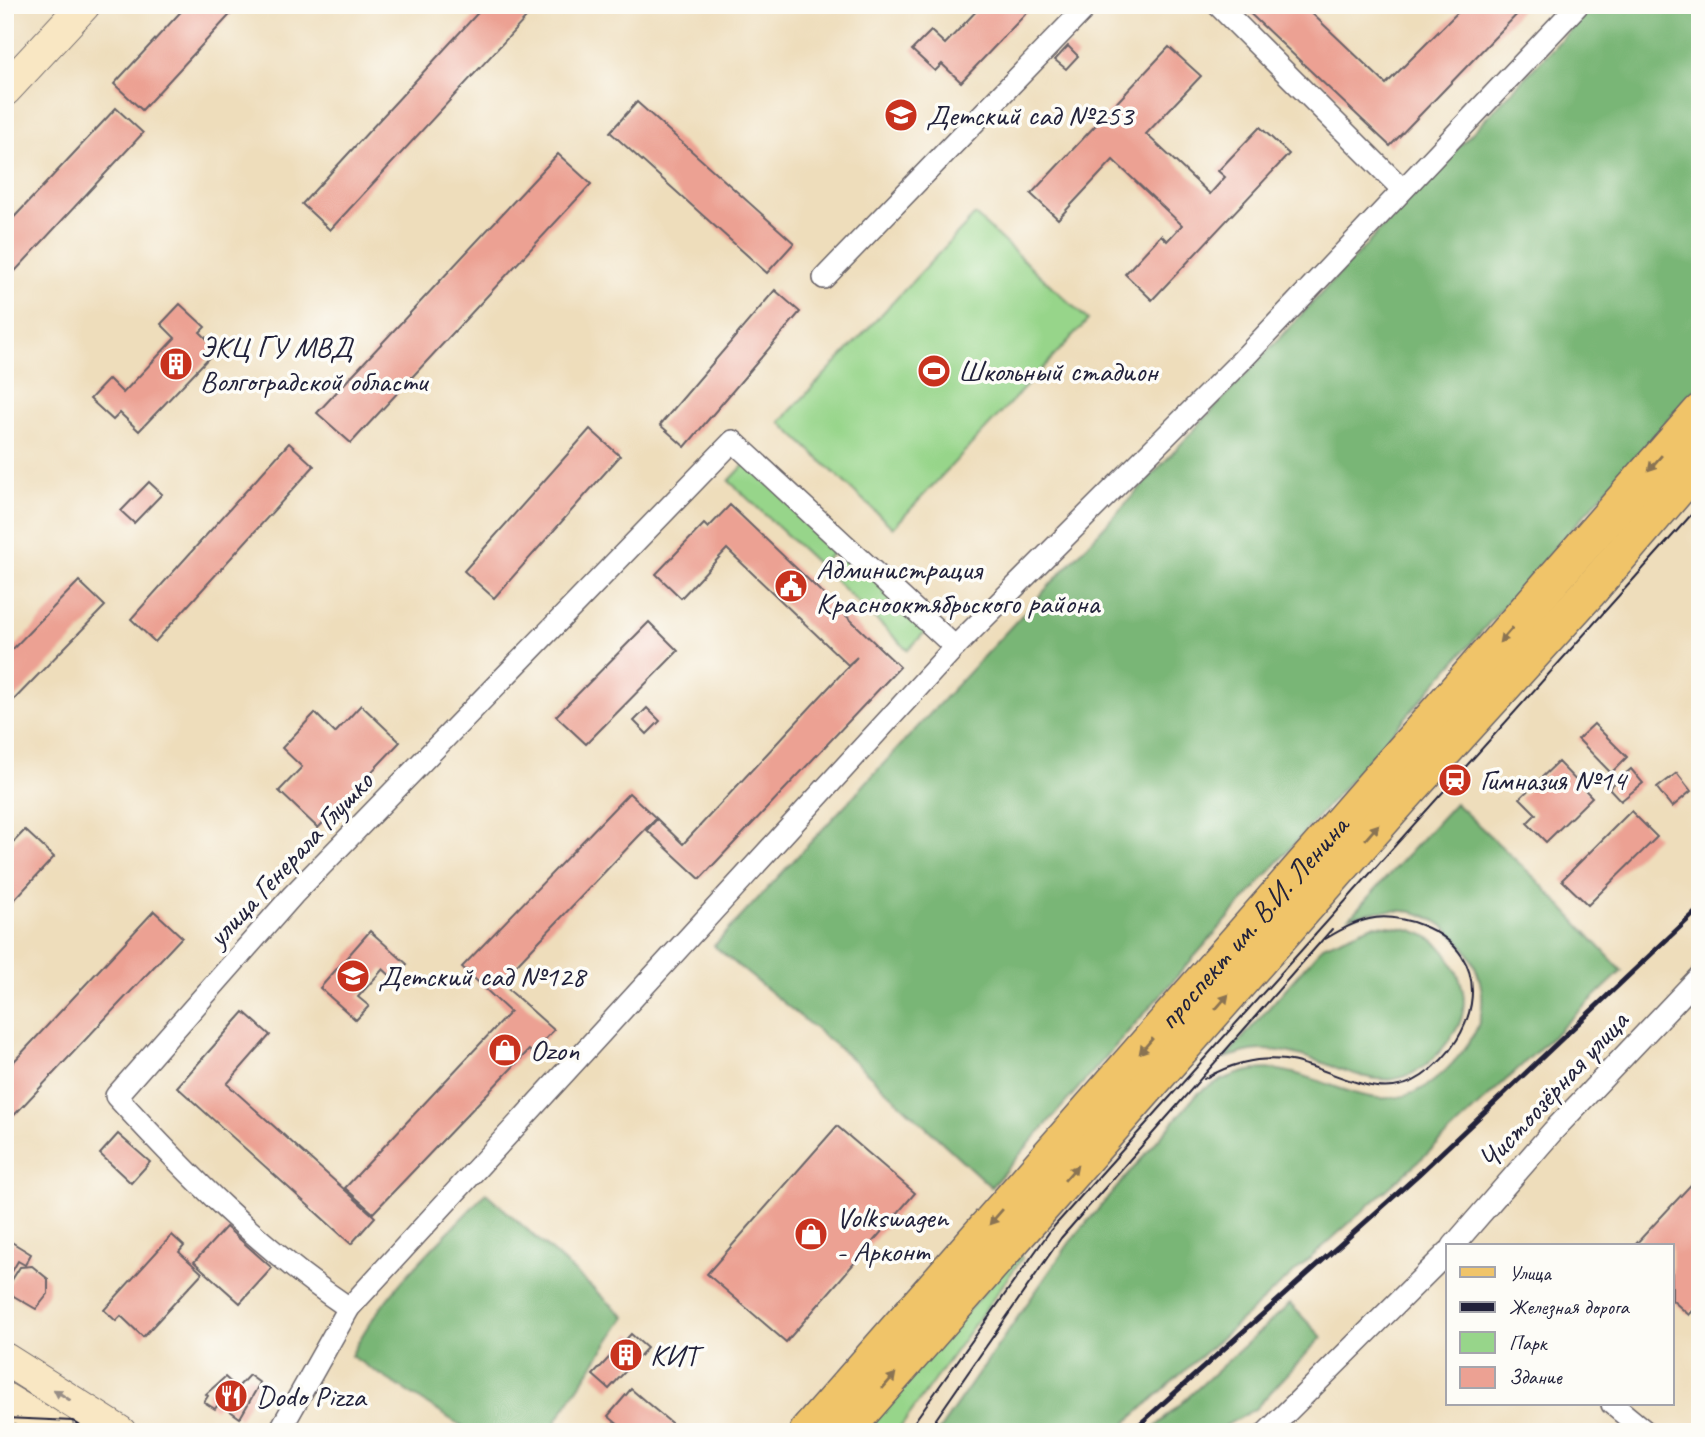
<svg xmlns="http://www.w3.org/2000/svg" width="1705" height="1437" viewBox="0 0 1705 1437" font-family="Caveat,sans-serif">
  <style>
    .green { fill: #97d58a; stroke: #5c7c62; stroke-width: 2 }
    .forest { fill: #79b676; stroke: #4e6c58; stroke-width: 2 }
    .building { fill: #eca193 }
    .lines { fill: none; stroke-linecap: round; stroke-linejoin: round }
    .street-casing { stroke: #696368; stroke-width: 24 }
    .secondary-casing { stroke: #696368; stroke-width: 34 }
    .primary-casing { stroke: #696368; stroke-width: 38 }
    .street { stroke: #fff; stroke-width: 21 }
    .secondary { stroke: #f9e7c3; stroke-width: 32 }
    .primary { stroke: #f0c469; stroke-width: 35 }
    .tram { stroke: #22223b; stroke-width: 2 }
    .rail { stroke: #22223b; stroke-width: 5 }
    .oneway { fill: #897352 }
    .oneway2 { fill: #988e86 }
    .labels { text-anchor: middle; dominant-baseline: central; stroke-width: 7; stroke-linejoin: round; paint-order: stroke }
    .poi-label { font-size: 30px; fill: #22223b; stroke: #fdfcf7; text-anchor: start }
    .street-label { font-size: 30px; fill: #22223b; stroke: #fdfcf7 }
  </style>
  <rect width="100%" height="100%" fill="#fdfcf7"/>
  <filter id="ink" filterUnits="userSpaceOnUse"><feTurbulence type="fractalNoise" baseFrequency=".0143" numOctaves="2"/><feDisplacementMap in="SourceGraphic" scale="14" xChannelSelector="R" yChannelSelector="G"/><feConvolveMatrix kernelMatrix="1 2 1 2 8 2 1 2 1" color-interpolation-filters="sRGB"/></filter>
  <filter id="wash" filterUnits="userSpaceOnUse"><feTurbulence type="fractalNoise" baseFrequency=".00686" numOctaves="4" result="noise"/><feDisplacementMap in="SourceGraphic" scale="28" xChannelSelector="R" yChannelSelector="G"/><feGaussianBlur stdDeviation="1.57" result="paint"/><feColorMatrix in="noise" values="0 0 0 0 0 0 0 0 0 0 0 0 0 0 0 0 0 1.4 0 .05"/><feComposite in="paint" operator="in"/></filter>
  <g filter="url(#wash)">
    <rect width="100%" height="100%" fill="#edb"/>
    <g class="green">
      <polygon points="975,215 1088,320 893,528 780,422"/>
      <polygon points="749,460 840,545 820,566 729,481"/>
      <polygon points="846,549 929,628 908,650 825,571"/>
      <polygon points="1018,1252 1022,1258 897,1432 864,1432"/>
    </g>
    <g class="forest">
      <polygon points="1594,5 1700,5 1700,384 991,1187 851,1058 714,946 1409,199"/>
      <path d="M1455,803l83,78 84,90 -181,170 -325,291h-178l132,-190 128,-149c24,-15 51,-27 80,-23 50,6 97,48 147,17 19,-12 43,-38 52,-59 19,-47 -16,-105 -64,-116 -22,-4 -42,0 -63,5z"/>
      <path d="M1373,925c25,1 55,4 72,27 17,24 27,51 11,78 -66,104 -124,10 -205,21 -8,1 -17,5 -26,7l98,-112z"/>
      <path d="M486,1193l139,124 -69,104 9,11h-94l-120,-76c30,-63 88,-113 135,-163z"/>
      <polygon points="1290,1304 1322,1337 1255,1409 1214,1432 1150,1432"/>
    </g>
    <g id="blocks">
      <g class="building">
        <polygon points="187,5 239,5 142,110 114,84"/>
        <polygon points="485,5 538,5 330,230 302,204"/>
        <polygon points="982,5 1034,5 961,82 942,64 935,71 912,50 931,31 945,44"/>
        <polygon points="1241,5 1303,5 1386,84 1465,5 1526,5 1390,146"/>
        <polygon points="1068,46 1078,56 1066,69 1055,60"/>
        <polygon points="1169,47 1201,76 1146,134 1210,194 1225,177 1218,171 1260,127 1289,154 1152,300 1125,274 1161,235 1167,241 1182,225 1113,160 1058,219 1031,194"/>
        <polygon points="637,102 794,243 767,273 610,132"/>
        <polygon points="116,108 143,133 5,282 5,227"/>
        <polygon points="558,154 591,184 351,443 317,413"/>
        <polygon points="775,290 800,312 685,447 660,425"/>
        <polygon points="180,304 205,327 200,332 217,349 139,431 120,413 113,420 90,399 109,379 123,393 175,338 161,324"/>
        <polygon points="590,429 620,456 494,598 464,571"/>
        <polygon points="289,443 314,466 155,642 131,619"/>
        <polygon points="149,482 162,494 134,523 121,511"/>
        <polygon points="730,505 900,667 700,879 647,830 657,819 683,844 857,657 848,665 727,549 681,598 656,574 704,524 708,528"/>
        <polygon points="79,581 105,606 5,709 5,657"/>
        <polygon points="649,622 678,651 586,744 556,716"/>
        <polygon points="361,705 400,742 318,828 279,791 302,767 282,748 315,713 335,733"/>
        <polygon points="647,708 660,721 647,734 634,721"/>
        <polygon points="1594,724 1627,757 1611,773 1578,739"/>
        <polygon points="1558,762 1592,797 1546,842 1527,823 1536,814 1520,798"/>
        <polygon points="1631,769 1643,783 1621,801 1609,788"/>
        <polygon points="1677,773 1691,791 1672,807 1657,788"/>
        <polygon points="629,793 656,818 500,982 554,1030 532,1053 529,1050 373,1213 345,1188 510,1012 462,967"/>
        <polygon points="1631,811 1657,837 1588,905 1562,880"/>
        <polygon points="25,830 54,857 5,910 5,851"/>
        <polygon points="154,911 182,937 5,1125 5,1071"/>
        <polygon points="370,931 407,964 394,979 383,969 358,997 369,1006 356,1020 320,988"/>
        <polygon points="244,1012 270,1035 227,1084 375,1217 351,1244 177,1087"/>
        <polygon points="837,1126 915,1193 786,1342 707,1274"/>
        <polygon points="118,1134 150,1162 131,1183 100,1154"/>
        <polygon points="1700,1175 1700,1303 1689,1315 1672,1300 1672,1246 1634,1246"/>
        <polygon points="226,1227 272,1268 240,1303 194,1262"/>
        <polygon points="172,1235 184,1246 179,1252 202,1273 143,1337 121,1316 116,1321 104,1310"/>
        <polygon points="5,1238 31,1254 25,1265 18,1261 10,1275 5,1272"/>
        <polygon points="32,1266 48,1279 48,1294 36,1309 5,1291 20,1267"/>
        <polygon points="631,1334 647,1348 609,1389 593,1375"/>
        <polygon points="249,1375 260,1383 240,1418 219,1403 215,1409 204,1402 208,1396 206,1394 225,1377 237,1388"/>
        <polygon points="631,1389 652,1407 682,1432 627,1432 608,1416"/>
      </g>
    </g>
  </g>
  <g filter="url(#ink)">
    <use href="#blocks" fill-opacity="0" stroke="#696368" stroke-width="2"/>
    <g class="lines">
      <defs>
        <g id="street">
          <polyline points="1218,5 1402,189"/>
          <polyline points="824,278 1088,5"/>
          <polyline points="1453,1246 1553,1131 1700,976"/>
          <path d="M349,1308c-88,-59 -162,-134 -233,-212l177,-201 440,-454 222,206"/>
          <polyline points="1612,1404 1646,1432"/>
          <polyline points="279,1432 349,1308 955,647 1241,361 1578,5"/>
          <polyline points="1267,1432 1448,1252"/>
        </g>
        <g id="secondary">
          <polyline points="5,90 84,5"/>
          <polyline points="5,1359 120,1432"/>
          <polyline points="5,1399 59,1432"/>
        </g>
        <g id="primary">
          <path id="s1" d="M807,1432l893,-1020"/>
          <polyline points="844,1432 1401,799 1588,593 1700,463"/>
        </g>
      </defs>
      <use href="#street" class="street-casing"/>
      <use href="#secondary" class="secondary-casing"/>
      <use href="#primary" class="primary-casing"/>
      <use href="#street" class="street"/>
      <use href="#secondary" class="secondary"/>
      <use href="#primary" class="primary"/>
      <g class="tram">
        <path d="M1204,1079c26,-15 51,-22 81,-19 47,6 92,47 137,16 57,-39 76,-121 -1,-151 -16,-6 -35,-10 -52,-6 -15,3 -30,12 -44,20"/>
        <polyline points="5,1418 73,1421 90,1432"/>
        <polyline points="907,1432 1050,1231 1700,505"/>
        <polyline points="927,1432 1061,1238 1332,929"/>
      </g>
      <polyline class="rail" points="1131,1432 1419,1174 1700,908"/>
    </g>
    <defs><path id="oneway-solid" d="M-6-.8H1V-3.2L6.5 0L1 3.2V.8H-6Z" transform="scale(1.75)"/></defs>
    <g class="oneway">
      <use href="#oneway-solid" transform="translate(1655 463) rotate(131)"/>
      <use href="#oneway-solid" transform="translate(1506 635) rotate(131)"/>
      <use href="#oneway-solid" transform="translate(1372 832) rotate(-49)"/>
      <use href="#oneway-solid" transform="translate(1222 1002) rotate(-49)"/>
      <use href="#oneway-solid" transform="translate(1146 1046) rotate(131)"/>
      <use href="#oneway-solid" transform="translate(1071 1173) rotate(-49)"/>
      <use href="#oneway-solid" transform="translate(996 1217) rotate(131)"/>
      <use href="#oneway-solid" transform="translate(889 1381) rotate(-49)"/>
    </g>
    <use class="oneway2" href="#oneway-solid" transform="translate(62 1395) rotate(-147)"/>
  </g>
  <defs>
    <symbol id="school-disc" viewBox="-11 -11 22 22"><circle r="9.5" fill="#c8321e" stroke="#fdfcf7"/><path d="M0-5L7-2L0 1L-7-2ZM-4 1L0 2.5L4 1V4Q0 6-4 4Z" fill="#fff"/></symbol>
    <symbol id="building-disc" viewBox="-11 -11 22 22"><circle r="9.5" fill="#c8321e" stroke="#fdfcf7"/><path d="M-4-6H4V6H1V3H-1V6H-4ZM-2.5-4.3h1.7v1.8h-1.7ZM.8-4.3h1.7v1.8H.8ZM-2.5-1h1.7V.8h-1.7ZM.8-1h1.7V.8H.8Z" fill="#fff"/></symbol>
    <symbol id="stadium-disc" viewBox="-11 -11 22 22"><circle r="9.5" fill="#c8321e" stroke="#fdfcf7"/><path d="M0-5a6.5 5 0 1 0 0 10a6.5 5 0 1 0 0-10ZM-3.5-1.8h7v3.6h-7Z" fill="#fff"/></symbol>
    <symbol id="civic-disc" viewBox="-11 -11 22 22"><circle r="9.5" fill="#c8321e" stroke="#fdfcf7"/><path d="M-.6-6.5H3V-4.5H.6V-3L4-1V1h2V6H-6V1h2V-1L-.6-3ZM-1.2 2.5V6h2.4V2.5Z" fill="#fff"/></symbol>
    <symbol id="station-disc" viewBox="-11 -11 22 22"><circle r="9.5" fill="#c8321e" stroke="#fdfcf7"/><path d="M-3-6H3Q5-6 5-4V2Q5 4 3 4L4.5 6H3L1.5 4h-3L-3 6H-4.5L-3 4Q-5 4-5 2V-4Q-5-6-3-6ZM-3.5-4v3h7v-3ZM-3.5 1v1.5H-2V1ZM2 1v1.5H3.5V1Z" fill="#fff"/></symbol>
    <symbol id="shop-disc" viewBox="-11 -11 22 22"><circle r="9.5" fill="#c8321e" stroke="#fdfcf7"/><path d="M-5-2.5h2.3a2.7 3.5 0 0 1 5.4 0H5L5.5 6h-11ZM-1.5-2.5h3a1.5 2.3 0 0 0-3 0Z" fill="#fff"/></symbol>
    <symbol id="restaurant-disc" viewBox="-11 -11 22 22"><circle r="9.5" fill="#c8321e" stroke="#fdfcf7"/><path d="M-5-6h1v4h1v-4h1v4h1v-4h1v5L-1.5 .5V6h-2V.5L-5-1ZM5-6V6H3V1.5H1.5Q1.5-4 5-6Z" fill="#fff"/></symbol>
  </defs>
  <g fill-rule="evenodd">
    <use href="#school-disc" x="882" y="96" width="38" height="38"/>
    <use href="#building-disc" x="157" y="345" width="38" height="38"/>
    <use href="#stadium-disc" x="915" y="352" width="38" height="38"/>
    <use href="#civic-disc" x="772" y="567" width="38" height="38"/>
    <use href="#station-disc" x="1436" y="761" width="38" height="38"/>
    <use href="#school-disc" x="334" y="957" width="38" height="38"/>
    <use href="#shop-disc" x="486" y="1031" width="38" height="38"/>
    <use href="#shop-disc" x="792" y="1215" width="38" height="38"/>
    <use href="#building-disc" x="607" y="1336" width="38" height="38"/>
    <use href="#restaurant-disc" x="212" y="1377" width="38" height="38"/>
  </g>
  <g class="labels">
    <g class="poi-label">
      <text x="926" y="115">Детский сад №253</text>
      <text x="200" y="347">ЭКЦ ГУ МВД<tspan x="200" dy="34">Волгоградской области</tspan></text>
      <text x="958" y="371">Школьный стадион</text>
      <text x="816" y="569">Администрация<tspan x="816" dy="34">Краснооктябрьского района</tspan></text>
      <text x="1480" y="780">Гимназия №14</text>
      <text x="378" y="976">Детский сад №128</text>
      <text x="530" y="1050">Ozon</text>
      <text x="836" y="1217">Volkswagen<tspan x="836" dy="34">- Арконт</tspan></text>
      <text x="650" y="1355">КИТ</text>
      <text x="256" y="1396">Dodo Pizza</text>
    </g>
    <g class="street-label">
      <text transform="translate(290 859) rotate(-47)">улица Генерала Глушко</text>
      <text stroke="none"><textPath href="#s1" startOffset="677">проспект им. В.И. Ленина</textPath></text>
      <text transform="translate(1553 1090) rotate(-47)">Чистоозёрная улица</text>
    </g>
  </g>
  <rect width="1705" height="1437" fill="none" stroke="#fdfcf7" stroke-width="28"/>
  <rect x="1446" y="1244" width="228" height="161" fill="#fdfcf7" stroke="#a5a5ac" stroke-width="2"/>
  <rect x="1460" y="1267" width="35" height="10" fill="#f0c469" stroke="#a5a5ac" stroke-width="2"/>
  <text x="1509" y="1280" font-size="21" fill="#22223b">Улица</text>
  <rect x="1460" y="1302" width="35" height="10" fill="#22223b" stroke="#a5a5ac" stroke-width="2"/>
  <text x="1509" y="1314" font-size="21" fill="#22223b">Железная дорога</text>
  <rect x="1460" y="1332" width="35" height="21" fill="#97d58a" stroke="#a5a5ac" stroke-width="2"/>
  <text x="1509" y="1350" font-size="21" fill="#22223b">Парк</text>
  <rect x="1460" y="1367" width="35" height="21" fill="#eca193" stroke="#a5a5ac" stroke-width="2"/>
  <text x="1509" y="1384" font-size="21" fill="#22223b">Здание</text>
</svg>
